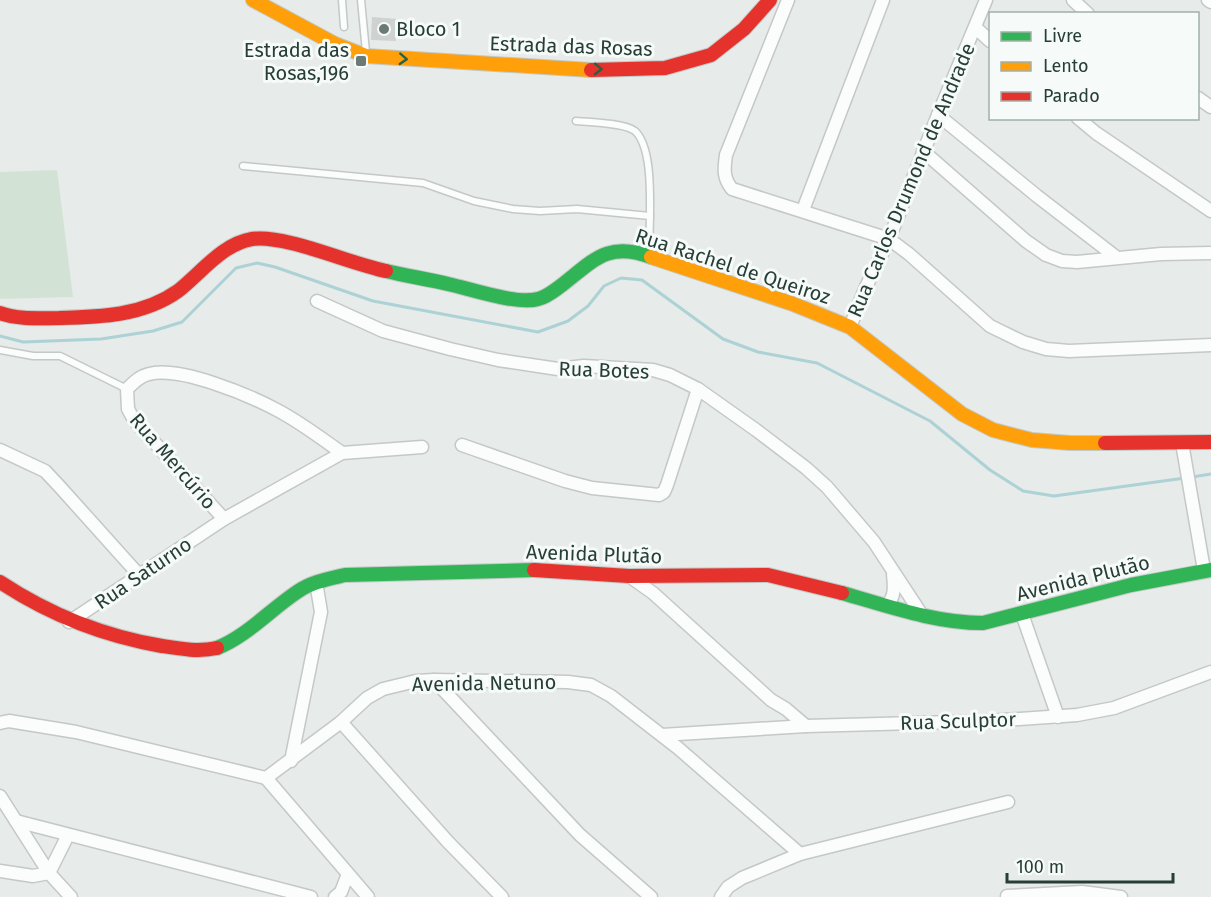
<svg xmlns="http://www.w3.org/2000/svg" width="1211" height="897" viewBox="0 0 1211 897" font-family="'Fira Sans',sans-serif">
  <style>
    .green { fill: #d2e3d6 }
    .lines { fill: none; stroke-linecap: round; stroke-linejoin: round }
    .stream { stroke: #acd2d5; stroke-width: 3 }
    .building { fill: #ced3d1 }
    .lane-casing { stroke: #c4c8c6; stroke-width: 9 }
    .street-casing { stroke: #c4c8c6; stroke-width: 15 }
    .fast-casing { stroke: #c3c9c6; stroke-width: 16 }
    .slow-casing { stroke: #c3c9c6; stroke-width: 16 }
    .jam-casing { stroke: #c3c9c6; stroke-width: 16 }
    .lane { stroke: #fbfcfc; stroke-width: 6 }
    .street { stroke: #fbfcfc; stroke-width: 12 }
    .fast { stroke: #30b455; stroke-width: 14 }
    .slow { stroke: #ff9f0a; stroke-width: 14 }
    .jam { stroke: #e5322d; stroke-width: 14 }
    .oneway { stroke: #29613f }
    .poi-dot { fill: #6a7b75; stroke: #f6faf8; stroke-width: 2 }
    .labels { text-anchor: middle; dominant-baseline: central; stroke-width: 6; stroke-linejoin: round; paint-order: stroke }
    .poi-label { font-size: 20px; fill: #263e36; stroke: #f6faf8; text-anchor: start }
    .street-label { font-size: 20px; fill: #263e36; stroke: #f6faf8 }
  </style>
  <rect width="100%" height="100%" fill="#e7ebe9"/>
  <polygon class="green" points="57,170 73,297 0,299 0,172"/>
  <g class="lines">
    <g class="stream">
      <polyline points="0,336 23,342 101,339 153,331 182,322 236,268 257,263 275,267 373,301 538,332 568,321 588,306 604,286 621,278 642,280 723,339 758,352 817,363 930,421 990,470 1023,491 1054,496 1185,478"/>
      <polyline points="1192,477 1211,474"/>
    </g>
  </g>
  <polygon class="building" points="372,17 397,19 396,41 371,40"/>
  <g class="lines">
    <defs>
      <g id="lane">
        <polyline points="342,0 344,27"/>
        <polyline points="361,0 366,52"/>
        <path d="M576,121c13,1 49,2 59,10 17,16 15,64 15,85"/>
        <polyline points="243,166 423,183 474,201 513,209 540,211 577,209 650,216 649,253"/>
        <polyline points="0,350 33,356 60,356 127,389"/>
      </g>
      <g id="street">
        <path d="M788,0l-62,155c-2,14 -3,23 6,34l157,50 20,15 81,72 33,16 23,7 23,2 142,-6"/>
        <polyline points="1073,0 1088,14"/>
        <polyline points="1208,0 1211,2"/>
        <polyline points="975,27 990,41"/>
        <polyline points="1198,98 1211,107"/>
        <polyline points="938,115 1037,196 1116,257"/>
        <polyline points="1078,118 1096,133 1211,211"/>
        <polyline points="923,151 1026,241 1046,255 1062,261 1077,262 1161,254 1211,253"/>
        <polyline points="803,210 883,0"/>
        <polyline points="317,301 383,331 450,349 498,360 558,369 584,366 653,370 670,375 698,389 756,430 806,468 827,487 874,542 922,615"/>
        <polyline points="850,327 865,289 889,239 938,115 986,0"/>
        <polyline points="1182,443 1204,570"/>
        <polyline points="462,445 565,481 592,488 659,495 664,492 667,485 698,389"/>
        <polyline points="0,450 45,471 60,487 139,575"/>
        <path d="M224,519l-90,-99 -6,-11 -1,-20c7,-7 13,-13 22,-15 31,-8 100,21 128,36 23,12 44,28 65,43"/>
        <polyline points="629,576 653,593 771,700 786,709 806,726"/>
        <path d="M886,605c10,-7 8,-21 7,-31"/>
        <polyline points="1022,614 1058,717"/>
        <polyline points="69,622 224,519 342,453 422,447"/>
        <polyline points="434,680 580,835 651,897"/>
        <polyline points="341,722 448,842 502,897"/>
        <polyline points="0,723 9,721 76,732 266,778 341,722 367,698 383,689 416,681 434,680 568,682 591,685 611,696 678,748 800,854"/>
        <polyline points="662,735 806,726 989,721 1077,715 1114,708 1211,672"/>
        <polyline points="291,761 321,612 316,582"/>
        <polyline points="266,778 368,897"/>
        <polyline points="0,796 49,873 71,897"/>
        <polyline points="16,821 311,897"/>
        <polyline points="0,871 33,876 49,873 68,835"/>
        <polyline points="1007,896 1082,892 1121,897"/>
        <polyline points="335,897 341,892 348,874"/>
        <polyline points="721,897 728,887 742,878 800,854 1008,802"/>
      </g>
      <g id="fast">
        <path d="M386,271c20,5 42,8 62,13 23,5 69,21 90,15 9,-2 17,-9 24,-14 32,-25 46,-44 89,-28"/>
        <path d="M842,593c46,13 93,30 141,30l148,-38 80,-15"/>
        <path d="M217,648c30,-12 53,-38 80,-56 14,-10 31,-13 48,-17l189,-5"/>
      </g>
      <g id="slow">
        <polyline points="253,0 335,44 366,56 591,70"/>
        <polyline points="651,257 793,304 850,327 962,414 993,430 1032,440 1070,443 1105,443"/>
      </g>
      <g id="jam">
        <polyline points="591,70 665,68 711,55 744,29 770,0"/>
        <path d="M0,313c19,7 39,5 59,5 41,-1 84,-2 119,-27 23,-18 44,-47 74,-52 32,-5 99,25 134,32"/>
        <polyline points="1105,443 1211,442"/>
        <polyline points="534,570 629,576 768,575 842,593"/>
        <path d="M0,582c50,33 103,54 162,64 19,3 37,6 55,2"/>
      </g>
    </defs>
    <use href="#lane" class="lane-casing"/>
    <use href="#street" class="street-casing"/>
    <use href="#fast" class="fast-casing"/>
    <use href="#slow" class="slow-casing"/>
    <use href="#jam" class="jam-casing"/>
    <use href="#lane" class="lane"/>
    <use href="#street" class="street"/>
    <use href="#fast" class="fast"/>
    <use href="#slow" class="slow"/>
    <use href="#jam" class="jam"/>
  </g>
  <defs><path id="oneway-chevron" d="M-2-3.5L2.5 0L-2 3.5" fill="none" stroke-width="1.6" stroke-linecap="round" stroke-linejoin="round" transform="scale(1.5)"/></defs>
  <g class="oneway">
    <use href="#oneway-chevron" transform="translate(403 59) rotate(3)"/>
    <use href="#oneway-chevron" transform="translate(598 69) rotate(1)"/>
  </g>
  <g class="poi-dot">
    <circle cx="384" cy="29" r="6"/>
    <rect x="355" y="55" width="12" height="12" rx="3"/>
  </g>
  <g class="labels">
    <g class="poi-label">
      <text x="396" y="29">Bloco 1</text>
      <text x="349" y="50" text-anchor="end">Estrada das<tspan x="349" dy="23">Rosas,196</tspan></text>
    </g>
    <g class="street-label">
      <text transform="translate(571 46) rotate(2)">Estrada das Rosas</text>
      <text transform="translate(911 180) rotate(-67)">Rua Carlos Drumond de Andrade</text>
      <text transform="translate(733 266) rotate(18)">Rua Rachel de Queiroz</text>
      <text transform="translate(604 370) rotate(2)">Rua Botes</text>
      <text transform="translate(173 461) rotate(49)">Rua Mercúrio</text>
      <text transform="translate(594 554) rotate(2)">Avenida Plutão</text>
      <text transform="translate(143 573) rotate(-34)">Rua Saturno</text>
      <text transform="translate(1083 578) rotate(-14)">Avenida Plutão</text>
      <text transform="translate(484 683) rotate(-1)">Avenida Netuno</text>
      <text transform="translate(958 721) rotate(-2)">Rua Sculptor</text>
    </g>
  </g>
  <rect x="989" y="12" width="210" height="108" fill="#f6faf8" stroke="#a3afaa" stroke-width="1.5"/>
  <rect x="1001" y="32" width="30" height="9" fill="#30b455" stroke="#a3afaa" stroke-width="1.5"/>
  <text x="1043" y="42" font-size="18" fill="#263e36">Livre</text>
  <rect x="1001" y="62" width="30" height="9" fill="#ff9f0a" stroke="#a3afaa" stroke-width="1.5"/>
  <text x="1043" y="72" font-size="18" fill="#263e36">Lento</text>
  <rect x="1001" y="92" width="30" height="9" fill="#e5322d" stroke="#a3afaa" stroke-width="1.5"/>
  <text x="1043" y="102" font-size="18" fill="#263e36">Parado</text>
  <path d="M1007 873v9h166v-9" fill="none" stroke="#263e36" stroke-width="3"/>
  <text x="1016" y="873" font-size="18" fill="#263e36" stroke="#f6faf8" stroke-width="4.5" paint-order="stroke">100 m</text>
</svg>
